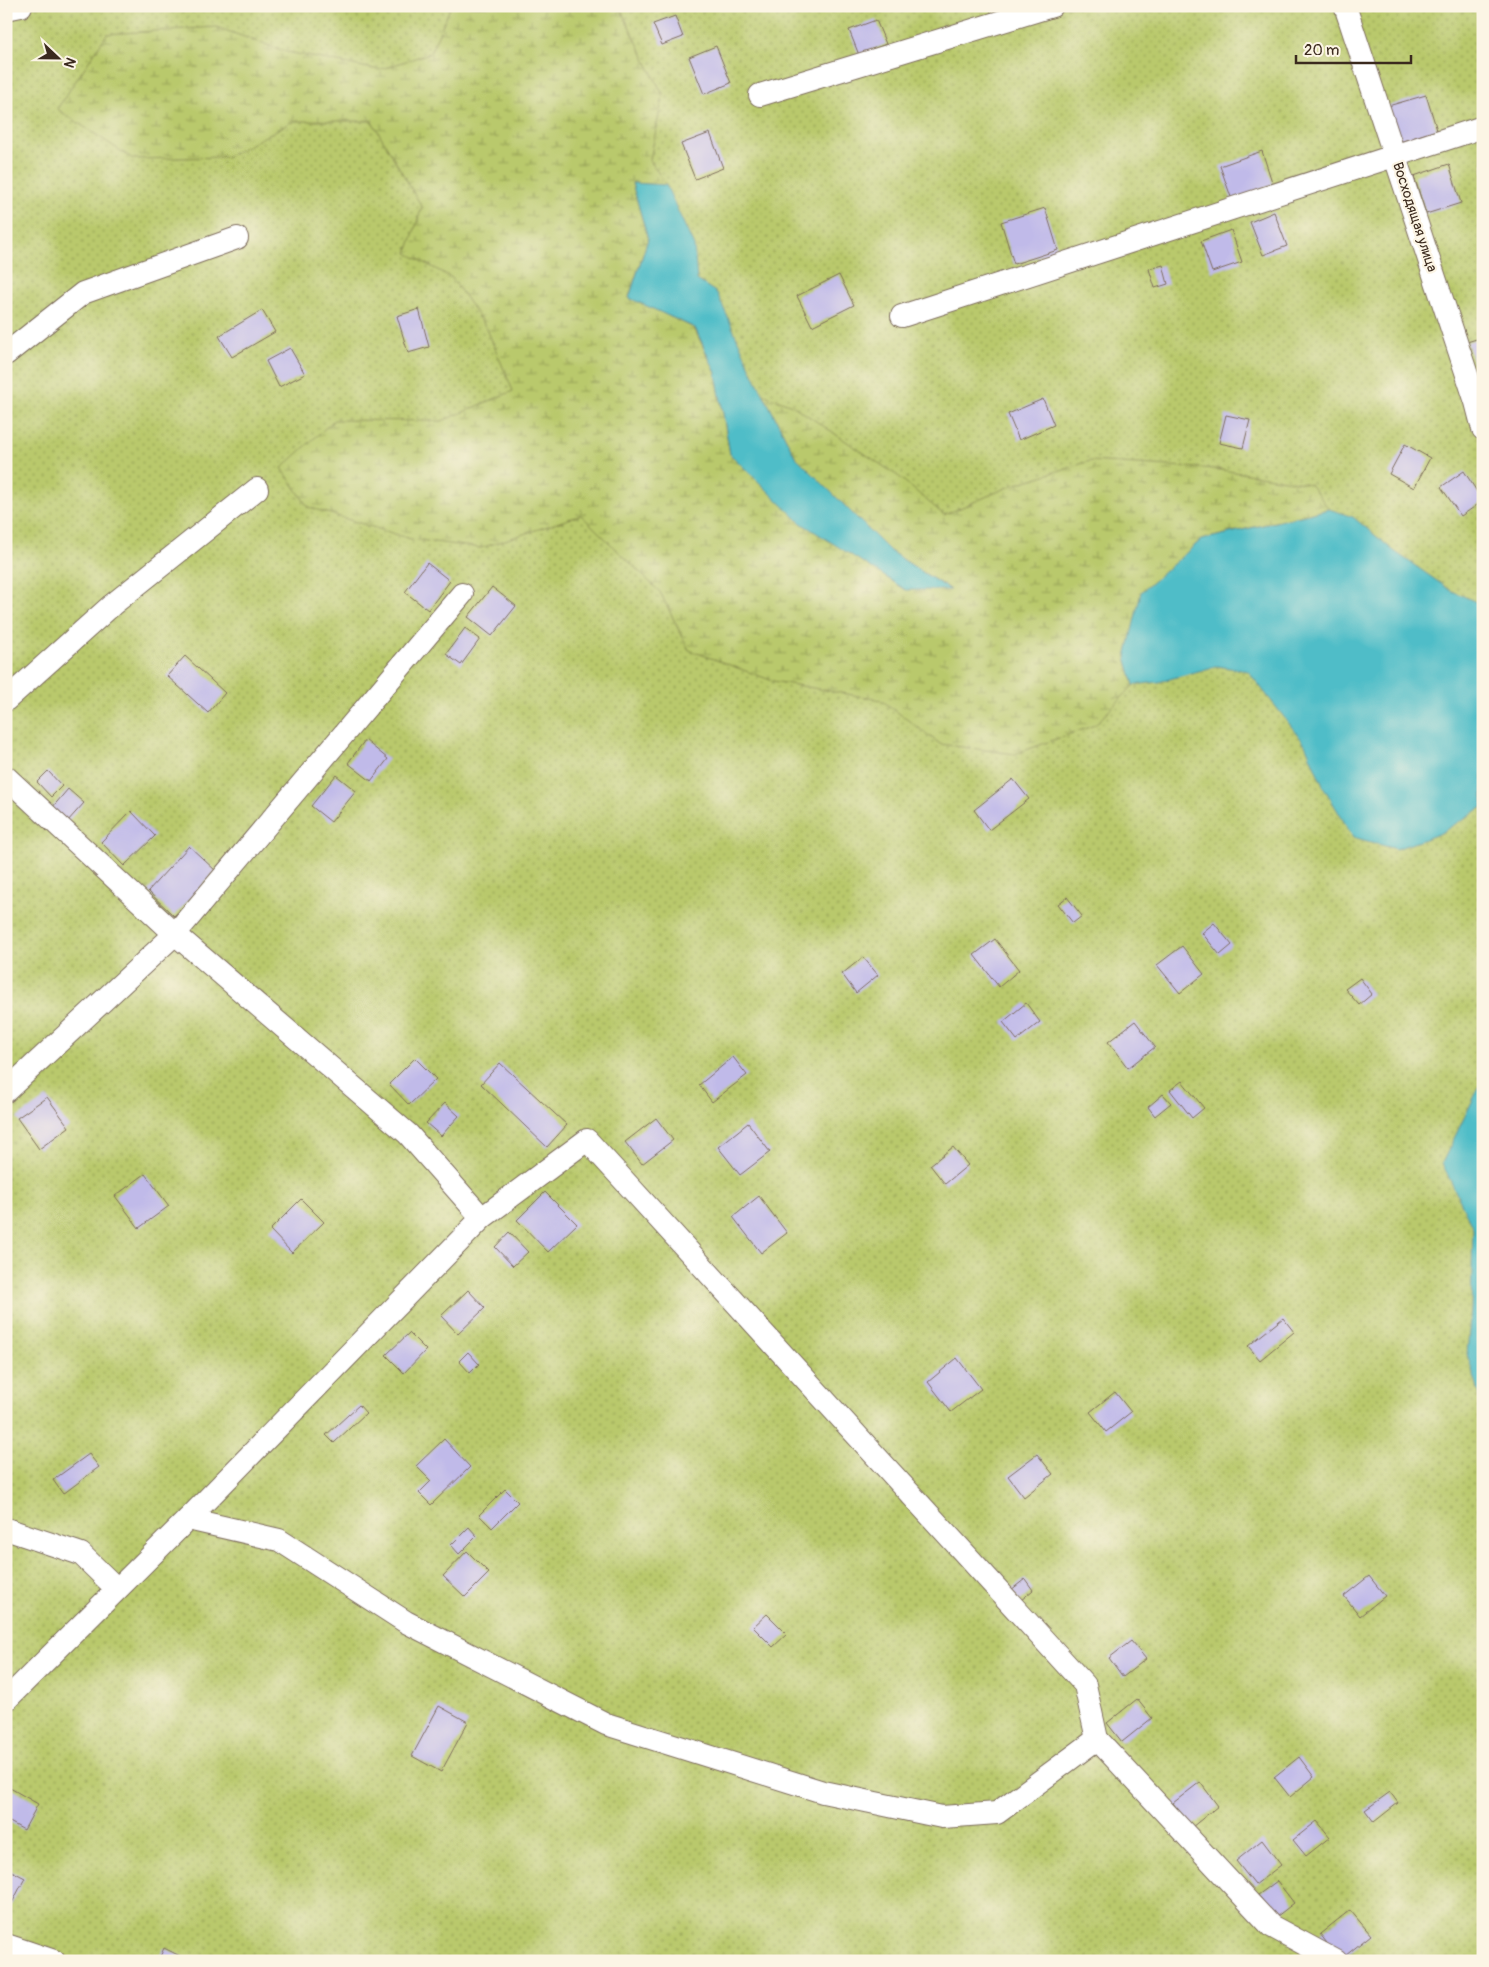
<svg xmlns="http://www.w3.org/2000/svg" width="1489" height="1967" viewBox="0 0 1489 1967" font-family="Pangolin,sans-serif">
  <style>
    .grass { fill: url(#grass-dots); stroke: #7a7a45 }
    .wetland { fill: url(#wetland-marsh); stroke: #7a7a45 }
    .water { fill: #4fbdc8; stroke: #457473 }
    .building { fill: #c0bae9 }
    .lines { fill: none; stroke-linecap: round; stroke-linejoin: round }
    .lane-casing { stroke: #7d6c5c; stroke-width: 24 }
    .lane { stroke: #fff; stroke-width: 22 }
    .labels { text-anchor: middle; dominant-baseline: central; stroke-width: 4.5; stroke-linejoin: round; paint-order: stroke }
    .street-label { font-size: 14px; fill: #3b2a1e; stroke: #fcf5e5 }
  </style>
  <defs>
    <pattern id="grass-dots" width="8" height="8" patternUnits="userSpaceOnUse" patternTransform="scale(1.25)"><rect width="8" height="8" fill="#b9c96c"/><path d="M2 2h.1M6 6h.1" fill="none" stroke="#98a358" stroke-width="1.8" stroke-linecap="round"/></pattern>
    <pattern id="wetland-marsh" width="20" height="14" patternUnits="userSpaceOnUse" patternTransform="scale(1.25)"><rect width="20" height="14" fill="#b9c96c"/><path d="M1 5h8M5 5V1M11 12h8M15 12V8" fill="none" stroke="#98a358"/></pattern>
  </defs>
  <rect width="100%" height="100%" fill="#fcf5e5"/>
  <filter id="ink" filterUnits="userSpaceOnUse"><feTurbulence type="fractalNoise" baseFrequency=".02" numOctaves="2"/><feDisplacementMap in="SourceGraphic" scale="10" xChannelSelector="R" yChannelSelector="G"/><feConvolveMatrix kernelMatrix="1 2 1 2 8 2 1 2 1" color-interpolation-filters="sRGB"/></filter>
  <filter id="wash" filterUnits="userSpaceOnUse"><feTurbulence type="fractalNoise" baseFrequency=".0096" numOctaves="4" result="noise"/><feDisplacementMap in="SourceGraphic" scale="20" xChannelSelector="R" yChannelSelector="G"/><feGaussianBlur stdDeviation="1.12" result="paint"/><feColorMatrix in="noise" values="0 0 0 0 0 0 0 0 0 0 0 0 0 0 0 0 0 1.4 0 .05"/><feComposite in="paint" operator="in"/></filter>
  <g filter="url(#wash)">
    <rect width="100%" height="100%" fill="#f8e8d0"/>
    <rect class="grass" x="6" y="6" width="1477" height="1955"/>
    <polygon class="wetland" points="451,6 619,6 663,95 650,160 666,185 632,183 648,239 629,297 694,328 716,373 730,454 949,589 890,551 795,456 763,394 792,405 898,476 944,515 1013,485 1090,461 1216,469 1310,484 1329,509 1201,540 1142,592 1126,657 1134,685 1095,725 1015,754 940,744 881,700 773,681 689,650 660,592 581,515 481,548 411,539 308,507 282,468 334,420 442,421 513,391 487,329 452,278 407,253 422,207 372,121 293,121 227,157 133,159 57,109 107,34 216,27 287,52 379,70 430,53"/>
    <g class="water">
      <polygon points="632,183 666,185 694,246 697,280 717,293 754,376 795,456 890,551 950,590 906,590 801,523 730,454 716,373 695,328 629,298 648,239"/>
      <polygon points="1329,509 1353,517 1394,551 1450,590 1483,605 1483,807 1439,834 1396,849 1353,837 1323,786 1305,744 1248,671 1217,666 1159,682 1134,685 1126,657 1141,592 1201,540"/>
      <polygon points="1483,1079 1483,1405 1467,1354 1471,1308 1473,1228 1442,1163"/>
    </g>
    <g id="blocks">
      <g class="building">
        <polygon points="675,16 683,37 662,45 653,24"/>
        <polygon points="876,20 886,44 859,55 849,30"/>
        <polygon points="716,46 731,83 704,94 689,57"/>
        <polygon points="1426,95 1437,130 1400,142 1388,106"/>
        <polygon points="710,133 723,168 695,179 681,144"/>
        <polygon points="1262,151 1273,185 1232,200 1220,166"/>
        <polygon points="1449,164 1461,203 1426,214 1414,176"/>
        <polygon points="1045,208 1058,250 1014,264 1001,222"/>
        <polygon points="1274,212 1287,246 1263,255 1250,222"/>
        <polygon points="1231,230 1242,262 1212,272 1201,241"/>
        <polygon points="1163,265 1168,284 1155,288 1149,269"/>
        <polygon points="839,275 854,305 812,326 797,296"/>
        <polygon points="419,309 429,347 408,353 397,316"/>
        <polygon points="262,310 275,332 232,357 219,336"/>
        <polygon points="1483,337 1483,375 1478,377 1467,342"/>
        <polygon points="290,348 305,374 279,387 266,361"/>
        <polygon points="1043,399 1054,425 1019,440 1008,414"/>
        <polygon points="1226,415 1250,420 1243,448 1219,443"/>
        <polygon points="1405,444 1430,458 1414,488 1389,474"/>
        <polygon points="1464,471 1483,501 1461,516 1441,487"/>
        <polygon points="427,563 450,581 428,610 405,592"/>
        <polygon points="492,587 516,606 492,636 468,617"/>
        <polygon points="465,628 480,639 461,665 446,654"/>
        <polygon points="185,656 225,693 208,713 167,676"/>
        <polygon points="365,740 388,759 371,781 348,763"/>
        <polygon points="48,771 62,786 51,797 37,782"/>
        <polygon points="336,775 356,791 331,822 311,806"/>
        <polygon points="1013,779 1029,799 989,830 974,810"/>
        <polygon points="68,789 84,803 67,822 51,809"/>
        <polygon points="131,811 155,836 124,866 101,842"/>
        <polygon points="189,846 216,871 174,916 148,891"/>
        <polygon points="1067,897 1082,916 1073,923 1058,904"/>
        <polygon points="1214,923 1232,945 1220,955 1202,933"/>
        <polygon points="995,939 1019,970 999,987 974,955"/>
        <polygon points="1182,946 1204,974 1180,993 1157,965"/>
        <polygon points="863,957 878,975 856,993 842,974"/>
        <polygon points="1360,978 1372,994 1359,1005 1345,989"/>
        <polygon points="1026,1003 1040,1022 1017,1040 1003,1022"/>
        <polygon points="1135,1021 1155,1047 1128,1068 1108,1042"/>
        <polygon points="733,1057 747,1075 712,1102 699,1085"/>
        <polygon points="415,1058 436,1079 409,1105 389,1084"/>
        <polygon points="500,1063 567,1125 547,1147 481,1084"/>
        <polygon points="1182,1081 1204,1108 1192,1118 1170,1090"/>
        <polygon points="1163,1094 1171,1103 1155,1116 1148,1107"/>
        <polygon points="47,1097 69,1127 39,1149 17,1118"/>
        <polygon points="445,1103 459,1116 441,1136 426,1123"/>
        <polygon points="656,1118 673,1140 642,1164 625,1142"/>
        <polygon points="748,1123 770,1152 740,1175 718,1147"/>
        <polygon points="953,1147 968,1165 945,1184 930,1165"/>
        <polygon points="145,1174 169,1206 139,1228 115,1196"/>
        <polygon points="545,1192 577,1224 548,1252 517,1220"/>
        <polygon points="759,1196 787,1233 761,1253 733,1217"/>
        <polygon points="301,1199 324,1222 292,1253 270,1230"/>
        <polygon points="509,1232 528,1252 513,1266 495,1247"/>
        <polygon points="468,1290 485,1308 458,1334 441,1316"/>
        <polygon points="1283,1318 1294,1332 1260,1360 1248,1346"/>
        <polygon points="409,1333 426,1350 404,1373 386,1355"/>
        <polygon points="468,1352 479,1364 470,1373 459,1361"/>
        <polygon points="957,1358 981,1389 951,1412 928,1382"/>
        <polygon points="1115,1392 1131,1412 1106,1432 1090,1412"/>
        <polygon points="359,1405 366,1413 334,1443 326,1435"/>
        <polygon points="444,1439 470,1467 431,1505 419,1493 431,1481 416,1466"/>
        <polygon points="89,1454 99,1467 63,1494 53,1480"/>
        <polygon points="1037,1454 1053,1474 1024,1497 1008,1476"/>
        <polygon points="505,1489 518,1502 492,1528 479,1515"/>
        <polygon points="469,1527 477,1536 459,1554 451,1545"/>
        <polygon points="467,1551 489,1573 465,1597 443,1576"/>
        <polygon points="1369,1576 1385,1596 1360,1616 1344,1596"/>
        <polygon points="1025,1579 1033,1590 1020,1601 1011,1590"/>
        <polygon points="767,1614 787,1634 773,1647 753,1627"/>
        <polygon points="1131,1641 1146,1659 1123,1677 1109,1658"/>
        <polygon points="1137,1699 1152,1718 1122,1742 1107,1723"/>
        <polygon points="439,1706 468,1722 441,1772 412,1756"/>
        <polygon points="1299,1757 1314,1777 1290,1797 1274,1777"/>
        <polygon points="1200,1782 1218,1806 1192,1827 1173,1803"/>
        <polygon points="10,1788 38,1804 24,1830 6,1820 6,1795"/>
        <polygon points="1390,1792 1398,1803 1374,1822 1365,1810"/>
        <polygon points="1317,1821 1330,1837 1306,1856 1293,1840"/>
        <polygon points="1262,1840 1281,1865 1255,1885 1236,1861"/>
        <polygon points="6,1868 25,1878 11,1905 6,1902"/>
        <polygon points="1277,1881 1294,1903 1276,1917 1258,1895"/>
        <polygon points="1350,1910 1371,1935 1340,1960 1320,1934"/>
        <polygon points="164,1948 184,1958 183,1961 158,1961"/>
      </g>
    </g>
  </g>
  <g filter="url(#ink)">
    <use href="#blocks" fill-opacity="0" stroke="#7d6c5c" stroke-width="1"/>
    <g class="lines">
      <defs>
        <g id="lane">
          <polyline points="1345,6 1476,402 1483,429"/>
          <polyline points="6,9 21,6"/>
          <polyline points="760,95 1052,6"/>
          <polyline points="902,316 1483,127"/>
          <polyline points="6,354 83,293 237,238"/>
          <polyline points="6,700 112,605 257,489"/>
          <polyline points="6,777 175,934 408,1134 482,1218"/>
          <polyline points="6,1091 175,934 462,594"/>
          <polyline points="188,1519 279,1540 406,1622 606,1724 823,1792 942,1817 997,1813 1097,1739"/>
          <polyline points="6,1529 81,1554 117,1589"/>
          <polyline points="6,1700 188,1519 482,1218 587,1140 1085,1685 1097,1739 1271,1926 1336,1961"/>
          <polyline points="6,1945 54,1961"/>
        </g>
      </defs>
      <use href="#lane" class="lane-casing"/>
      <use href="#lane" class="lane"/>
    </g>
  </g>
  <g class="labels">
    <g class="street-label">
      <text transform="translate(1415 217) rotate(72)">Восходящая улица</text>
    </g>
  </g>
  <rect width="1489" height="1967" fill="none" stroke="#fcf5e5" stroke-width="25"/>
  <g transform="translate(58 58) rotate(112)" stroke="#fcf5e5" stroke-width="4" paint-order="stroke">
  <path d="M0-4L9 19L0 12L-9 19Z" fill="#3b2a1e"/>
  <text y="-8" font-size="14" font-weight="bold" text-anchor="middle" fill="#3b2a1e">N</text>
  </g>
  <path d="M1296 55v8h115v-8" fill="none" stroke="#3b2a1e" stroke-width="2.5"/>
  <text x="1304" y="55" font-size="15" fill="#3b2a1e" stroke="#fcf5e5" stroke-width="4" paint-order="stroke">20 m</text>
</svg>
